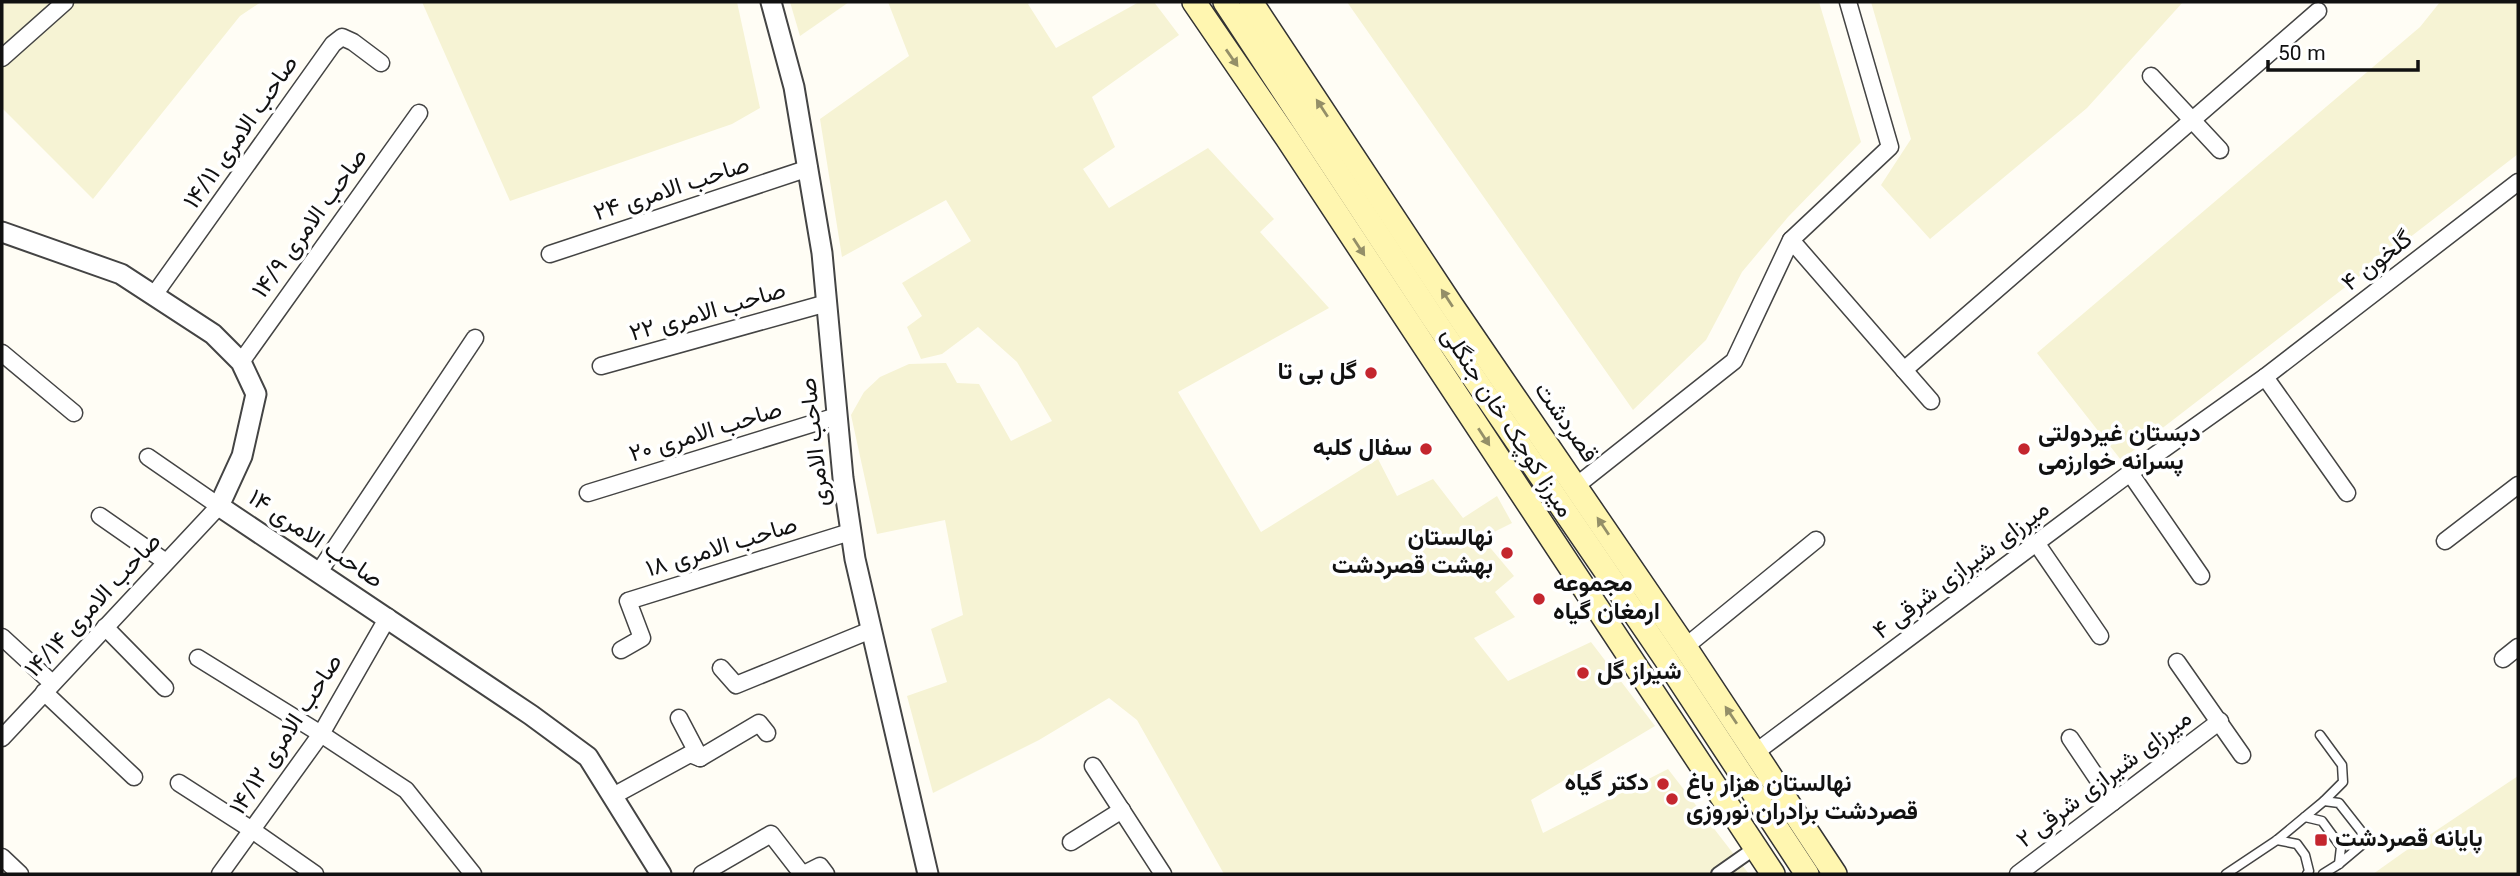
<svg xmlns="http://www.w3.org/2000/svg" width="2520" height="876" viewBox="0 0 2520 876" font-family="Georgia,Vazirmatn,serif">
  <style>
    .farmland { fill: #f6f3d4 }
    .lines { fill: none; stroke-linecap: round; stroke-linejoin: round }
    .service-casing { stroke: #444; stroke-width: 11 }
    .pedestrian-casing { stroke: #444; stroke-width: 16 }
    .minor-casing { stroke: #444; stroke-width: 19 }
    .tertiary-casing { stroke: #444; stroke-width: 23 }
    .secondary-casing { stroke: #333; stroke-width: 26 }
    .service { stroke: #fff; stroke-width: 8 }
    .pedestrian { stroke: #fff; stroke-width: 12 }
    .minor { stroke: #fff; stroke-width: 16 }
    .tertiary { stroke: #fff; stroke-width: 19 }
    .secondary { stroke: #fff6b0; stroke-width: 23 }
    .oneway { fill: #948f68 }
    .poi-dot { fill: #c4262e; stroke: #fff; stroke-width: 2.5 }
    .labels { text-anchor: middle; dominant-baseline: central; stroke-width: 7; stroke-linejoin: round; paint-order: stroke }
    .street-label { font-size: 24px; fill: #111; stroke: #fff }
    .poi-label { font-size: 24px; font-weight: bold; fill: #111; stroke: #fff; text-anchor: start }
  </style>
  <rect width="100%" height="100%" fill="#fffdf5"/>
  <g class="farmland">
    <polygon points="2,2 261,2 240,16 93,199 2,108"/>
    <polygon points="422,2 737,2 760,108 732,124 510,201"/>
    <polygon points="790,2 849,2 800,36"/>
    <polygon points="888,2 1031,2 1028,4 1056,48 1139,2 1154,2 1179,35 1092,97 1115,147 1083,169 1109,208 1208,148 1274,219 1260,232 1329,308 1178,392 1261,532 1378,459 1397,496 1433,479 1463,518 1497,496 1512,523 1482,538 1514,576 1495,592 1515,617 1474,638 1508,681 1591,642 1655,726 1531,800 1543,833 1668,769 1749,874 1224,874 1137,720 1109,698 1039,740 933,793 907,696 947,682 931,629 963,615 945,520 877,534 851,415 864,392 880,377 909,364 946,363 957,383 979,384 1011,441 1052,421 1017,362 978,327 942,354 921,359 907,327 922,316 902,283 971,241 946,200 842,257 820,119 909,56"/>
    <polygon points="1347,2 1819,2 1861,142 1788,217 1742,272 1706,340 1633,410"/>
    <polygon points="1871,2 2183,2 2087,108 1930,239 1881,185 1911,139"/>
    <polygon points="2440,2 2518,2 2518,154 2121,460 2037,353 2420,27"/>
    <polygon points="2518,776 2518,874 2373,874 2404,852"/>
  </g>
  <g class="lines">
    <defs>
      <g id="service">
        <polyline points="2320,735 2342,765 2343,782 2324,801"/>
        <polyline points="2305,817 2322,821 2341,847 2339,864"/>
        <polyline points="2277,840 2297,844 2305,855 2309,871 2307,874"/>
        <polyline points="2226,874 2277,840 2324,801 2339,803 2361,831 2364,843 2339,864 2323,874"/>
      </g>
      <polyline id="pedestrian" points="1718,874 1755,848"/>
      <g id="minor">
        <polyline points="2,58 65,2"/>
        <polyline points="2151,76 2220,150"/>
        <polyline points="1791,240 1931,401"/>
        <polyline points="550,254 809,168"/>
        <polyline points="154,295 333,44 342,37 353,42 381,63"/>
        <polyline points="2,353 74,413"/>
        <polyline points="241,362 419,113"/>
        <polyline points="601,366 827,303"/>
        <polyline points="1904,370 2318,11"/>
        <polyline points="2265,377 2347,493"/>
        <polyline points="2130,473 2201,576"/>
        <polyline points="1576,486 1734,361 1791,240 1890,147 1848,2"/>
        <polyline points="588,493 837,416"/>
        <polyline points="100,516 166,562"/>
        <polyline points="2445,541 2518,485"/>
        <polyline points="2037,544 2100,636"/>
        <polyline points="319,572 475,338"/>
        <polyline points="105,627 165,688"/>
        <polyline points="2,637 52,683"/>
        <polyline points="1685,647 1816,540"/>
        <polyline points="621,650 642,638 628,601 850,532"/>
        <polyline points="198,658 321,734 406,790 473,874"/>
        <polyline points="2503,659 2518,647"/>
        <polyline points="2177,662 2242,755"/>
        <polyline points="721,668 736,685 871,630"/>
        <polyline points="44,692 134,777"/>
        <polyline points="679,718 700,758"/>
        <polyline points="2,738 219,506 148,457"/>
        <polyline points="2070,738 2113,802"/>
        <polyline points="1756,752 2130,473 2265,377 2518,182"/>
        <polyline points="1093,766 1163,874"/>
        <polyline points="179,783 252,830 315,874"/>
        <polyline points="613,796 690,754 700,758 759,723 767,733"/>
        <polyline points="1071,842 1122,810"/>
        <polyline points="2,857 20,874"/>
        <polyline points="220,874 321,734 388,617"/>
        <polyline points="702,874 771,834 802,874"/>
        <polyline points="804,874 820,866 826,874"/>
        <polyline points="2018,874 2220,721"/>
      </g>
      <g id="tertiary">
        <polyline points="771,2 794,87 822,253 843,478 855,559 928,874"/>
        <polyline points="2,232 121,274 213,334 241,362 256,394 242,456 219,506 531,715 588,757 661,874"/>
      </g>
      <g id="secondary">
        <polyline points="1194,2 1287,138 1773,874"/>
        <polyline points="1225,2 1433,318 1665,658 1807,874"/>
        <polyline points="1251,2 1452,306 1685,647 1835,874"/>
      </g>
    </defs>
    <use href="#service" class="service-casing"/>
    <use href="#pedestrian" class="pedestrian-casing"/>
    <use href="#minor" class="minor-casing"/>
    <use href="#tertiary" class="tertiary-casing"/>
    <use href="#secondary" class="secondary-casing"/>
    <use href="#service" class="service"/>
    <use href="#pedestrian" class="pedestrian"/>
    <use href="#minor" class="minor"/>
    <use href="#tertiary" class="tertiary"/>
    <use href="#secondary" class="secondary"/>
  </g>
  <defs><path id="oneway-solid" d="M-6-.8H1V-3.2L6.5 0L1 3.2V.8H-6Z" transform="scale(1.75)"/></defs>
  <g class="oneway">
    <use href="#oneway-solid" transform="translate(1232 58) rotate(55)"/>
    <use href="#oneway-solid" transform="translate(1322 108) rotate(-123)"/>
    <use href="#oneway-solid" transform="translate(1359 247) rotate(57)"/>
    <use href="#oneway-solid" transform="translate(1447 298) rotate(-123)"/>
    <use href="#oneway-solid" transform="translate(1484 437) rotate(57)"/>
    <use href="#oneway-solid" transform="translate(1603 526) rotate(-124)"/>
    <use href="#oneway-solid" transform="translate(1731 715) rotate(-124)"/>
  </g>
  <g class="poi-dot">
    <circle cx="1371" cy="373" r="7"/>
    <circle cx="1426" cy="449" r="7"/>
    <circle cx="2024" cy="449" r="7"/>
    <circle cx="1507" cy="553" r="7"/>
    <circle cx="1539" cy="599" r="7"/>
    <circle cx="1583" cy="673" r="7"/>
    <circle cx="1663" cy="784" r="7"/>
    <circle cx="1672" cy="799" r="7"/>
    <rect x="2314" y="833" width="14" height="14" rx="3.5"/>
  </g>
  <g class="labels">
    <g class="street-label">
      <text transform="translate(242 133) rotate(-55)">۱۴/۱۱ صاحب الامری</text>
      <text transform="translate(672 190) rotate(-18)">۲۴ صاحب الامری</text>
      <text transform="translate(311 224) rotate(-54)">۱۴/۹ صاحب الامری</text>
      <text transform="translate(2378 262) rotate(-38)">۴ گلخون</text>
      <text transform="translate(708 313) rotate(-16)">۲۲ صاحب الامری</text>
      <text transform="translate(1506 423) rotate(57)">میرزا کوچک خان جنگلی</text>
      <text transform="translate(1565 423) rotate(55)">قصردشت</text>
      <text transform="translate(706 433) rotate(-17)">۲۰ صاحب الامری</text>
      <text transform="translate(816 442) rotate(-96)">صاحب الامری</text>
      <text transform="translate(315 540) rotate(34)">۱۴ صاحب الامری</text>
      <text transform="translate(722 548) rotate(-17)">۱۸ صاحب الامری</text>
      <text transform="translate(1962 571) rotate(-37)">۴ میرزای شیرازی شرقی</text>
      <text transform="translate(94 606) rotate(-47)">۱۴/۱۴ صاحب الامری</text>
      <text transform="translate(287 735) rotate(-57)">۱۴/۱۲ صاحب الامری</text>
      <text transform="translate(2105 780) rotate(-37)">۲ میرزای شیرازی شرقی</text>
    </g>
    <g class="poi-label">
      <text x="1357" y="373" text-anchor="end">گل بی تا</text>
      <text x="2038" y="435">دبستان غیردولتی<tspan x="2038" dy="28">پسرانه خوارزمی</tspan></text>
      <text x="1412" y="449" text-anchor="end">سفال کلبه</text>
      <text x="1493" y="539" text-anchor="end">نهالستان<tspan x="1493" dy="28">بهشت قصردشت</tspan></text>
      <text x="1553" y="585">مجموعه<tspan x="1553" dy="28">ارمغان گیاه</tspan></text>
      <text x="1597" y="673">شیراز گل</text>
      <text x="1649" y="784" text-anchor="end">دکتر گیاه</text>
      <text x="1686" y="785">نهالستان هزار باغ<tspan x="1686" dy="28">قصردشت برادران نوروزی</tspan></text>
      <text x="2335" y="840">پایانه قصردشت</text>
    </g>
  </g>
  <rect width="2520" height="876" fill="none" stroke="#111111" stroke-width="7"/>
  <path d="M2268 60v10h150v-10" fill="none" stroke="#111111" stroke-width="3.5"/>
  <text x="2278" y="60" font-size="21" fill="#111111" stroke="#ffffff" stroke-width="5" paint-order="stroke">50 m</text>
</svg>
